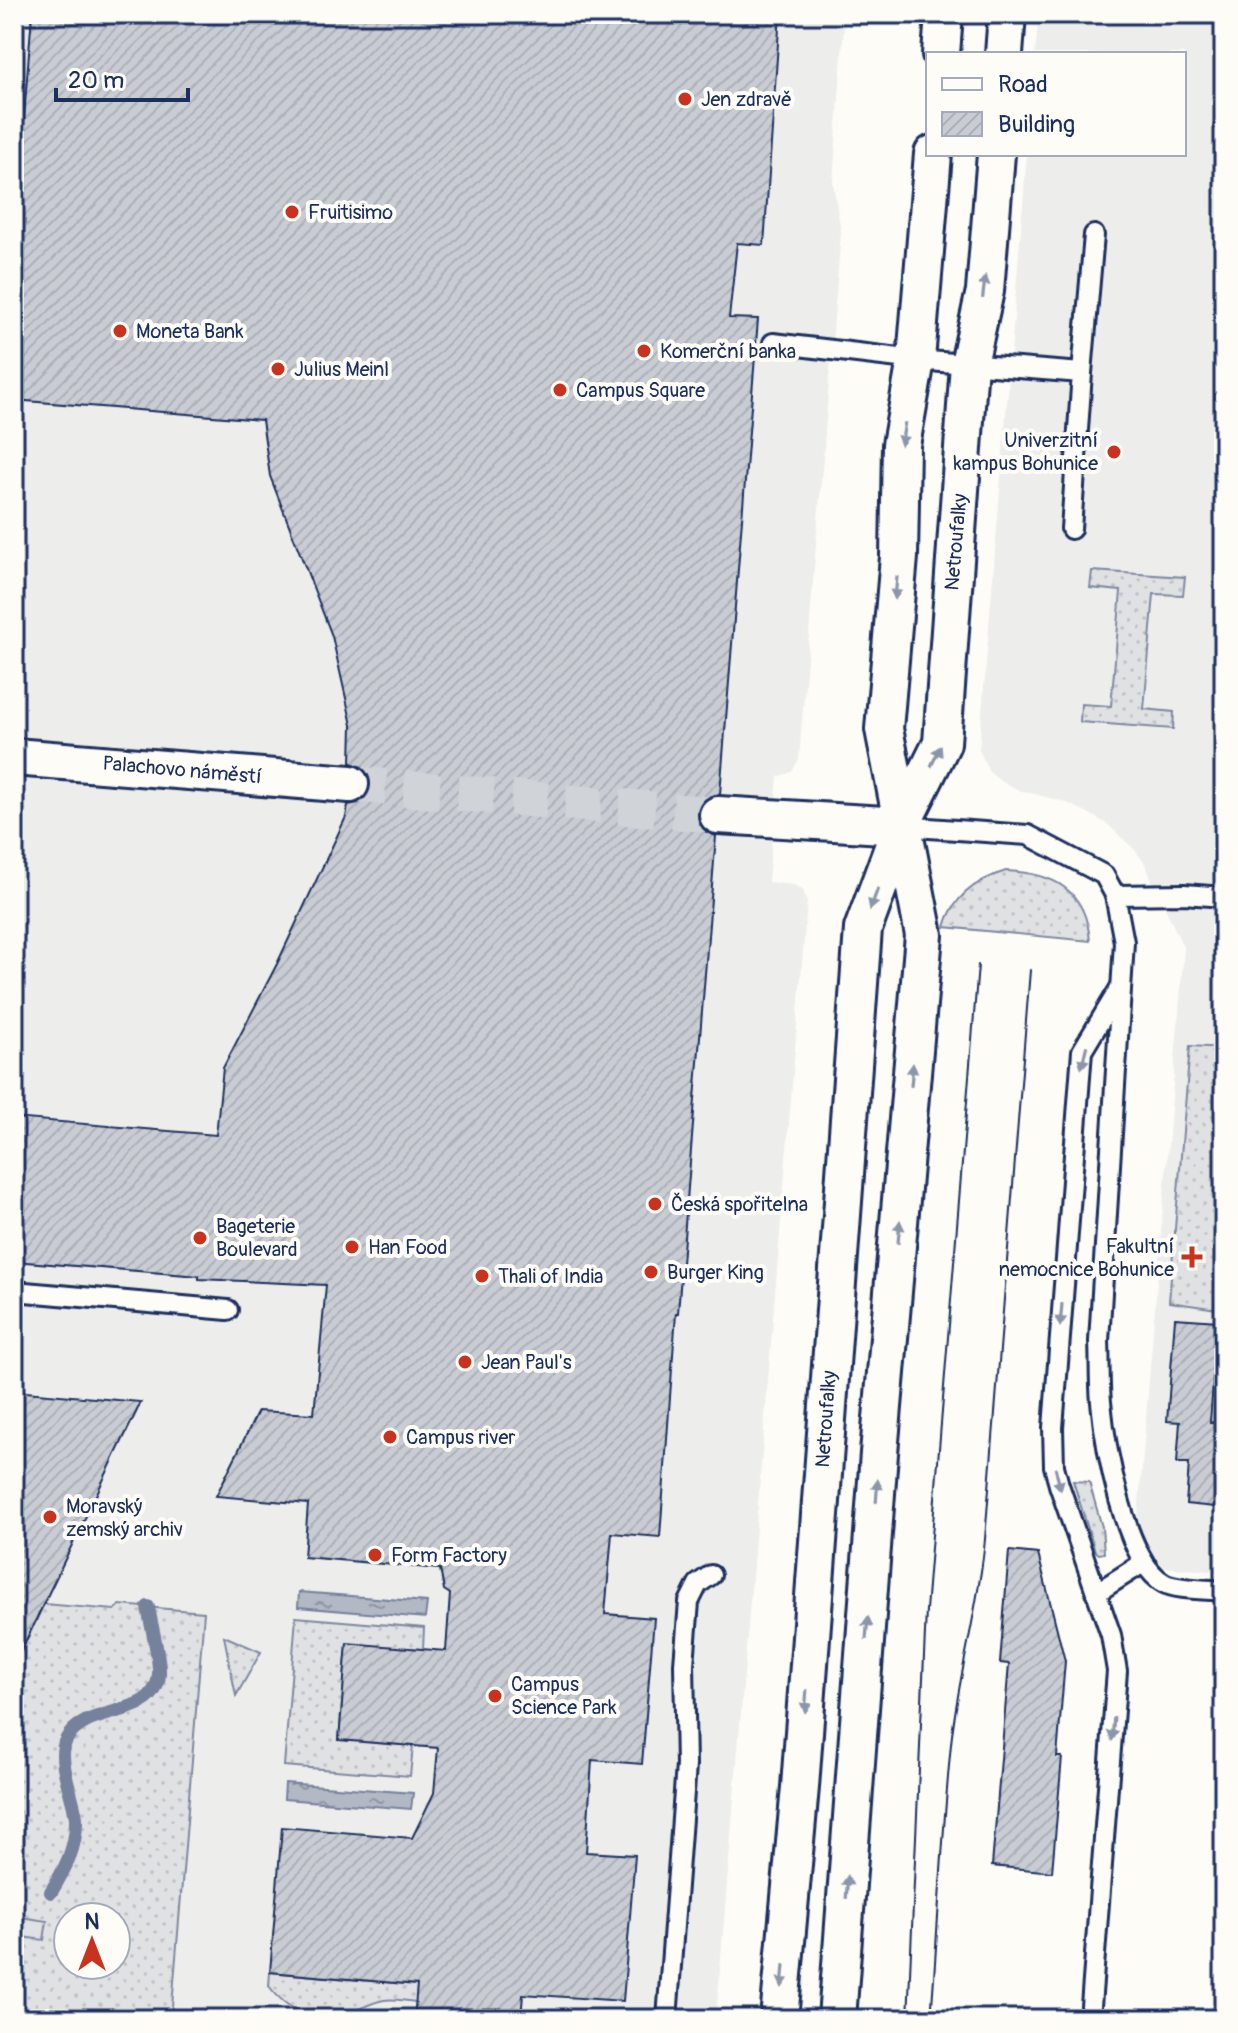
<svg xmlns="http://www.w3.org/2000/svg" width="1238" height="2033" viewBox="0 0 1238 2033" font-family="Pangolin,sans-serif">
  <style>
    .built { fill: #edeeec; fill-rule: evenodd }
    .grass { fill: url(#grass-dots); stroke: #7e88a0; stroke-width: 2; fill-rule: evenodd }
    .park { fill: #e0e1e3; stroke: #7e88a0; stroke-width: 2 }
    .water { fill: url(#water-ripples); stroke: #76819c; stroke-width: 2 }
    .lines { fill: none; stroke-linecap: round; stroke-linejoin: round }
    .stream { stroke: #76819c; stroke-width: 14 }
    .building { fill: url(#building-hatch); stroke: #1b2f5e; stroke-width: 2 }
    .street-tunnel { stroke: #d0d3d8; stroke-width: 36; stroke-dasharray: 36 18; stroke-linecap: butt }
    .lane-casing { stroke: #1b2f5e; stroke-width: 24 }
    .street-casing { stroke: #1b2f5e; stroke-width: 42 }
    .lane { stroke: #fdfcf7; stroke-width: 18 }
    .street { stroke: #fdfcf7; stroke-width: 36 }
    .tram { stroke: #1b2f5e; stroke-width: 2 }
    .oneway { fill: #8c96aa }
    .poi-dot { fill: #c8321e; stroke: #fdfcf7; stroke-width: 3 }
    .labels { text-anchor: middle; dominant-baseline: central; stroke-width: 8; stroke-linejoin: round; paint-order: stroke }
    .poi-label { font-size: 20px; fill: #1b2f5e; stroke: #fdfcf7; text-anchor: start }
    .street-label { font-size: 20px; fill: #1b2f5e; stroke: #fdfcf7 }
  </style>
  <defs>
    <pattern id="grass-dots" width="8" height="8" patternUnits="userSpaceOnUse" patternTransform="scale(2)"><rect width="8" height="8" fill="#e0e1e3"/><path d="M2 2h.1M6 6h.1" fill="none" stroke="#c0c1c5" stroke-width="1.8" stroke-linecap="round"/></pattern>
    <pattern id="water-ripples" width="26" height="14" patternUnits="userSpaceOnUse" patternTransform="scale(2)"><rect width="26" height="14" fill="#b3b8c5"/><path d="M2 4q2-2 4 0t4 0M15 11q2-2 4 0t4 0" fill="none" stroke="#9196a3"/></pattern>
    <pattern id="building-hatch" width="6" height="6" patternUnits="userSpaceOnUse" patternTransform="scale(2)"><rect width="6" height="6" fill="#c9ccd3"/><path d="M-1 1l2-2M0 6l6-6M5 7l2-2" fill="none" stroke="#acb0b8"/></pattern>
  </defs>
  <rect width="100%" height="100%" fill="#fdfcf7"/>
  <filter id="ink" filterUnits="userSpaceOnUse"><feTurbulence type="fractalNoise" baseFrequency=".0125" numOctaves="2"/><feDisplacementMap in="SourceGraphic" scale="16" xChannelSelector="R" yChannelSelector="G"/><feConvolveMatrix kernelMatrix="1 2 1 2 8 2 1 2 1" color-interpolation-filters="sRGB"/></filter>
  <g filter="url(#ink)">
    <g class="built">
      <path d="M14,14h831l-12,169 8,49 -42,527 -7,13 -14,5 -10,105 26,3 9,5 4,12 -91,1117h-702zM68,1917h48v48h-48z"/>
      <polygon points="1039,14 1224,14 1224,1572 1134,1565 1184,949 1144,862 1134,849 1107,824 1088,813 1065,802 1019,790 1000,781 989,772 979,750 1027,154 1184,154 1184,54 1035,54"/>
    </g>
    <g class="grass">
      <polygon points="1092,571 1185,577 1183,595 1154,594 1144,709 1174,712 1173,729 1080,722 1081,704 1111,706 1121,591 1090,588"/>
      <path d="M1006,871c47,2 80,18 84,70l-145,-14c8,-30 31,-47 61,-56z"/>
      <polygon points="1190,1046 1224,1048 1224,1310 1169,1302"/>
      <polygon points="1073,1481 1089,1482 1102,1527 1104,1553 1099,1554 1095,1551"/>
      <path d="M44,1604l71,6 5,-5 84,7 -33,407h-157v-352zM68,1917h48v48h-48z"/>
      <polygon points="296,1617 424,1628 423,1649 347,1644 339,1739 413,1746 410,1776 284,1766"/>
      <polygon points="224,1636 261,1652 236,1696"/>
      <path d="M270,1972l147,13 -1,17c-11,-1 -22,-4 -32,-2 -11,2 -20,7 -30,11 -35,14 -64,3 -85,-25z"/>
    </g>
    <polygon class="park" points="14,1916 47,1921 44,1940 14,1936"/>
    <g class="water">
      <polygon points="299,1592 427,1602 425,1618 298,1607"/>
      <polygon points="285,1783 413,1793 411,1809 284,1799"/>
    </g>
    <g class="lines">
      <path class="stream" d="M51,1892c14,-23 26,-45 25,-74 -2,-21 -20,-58 -10,-78 20,-38 90,-18 93,-66 1,-18 -8,-48 -11,-67"/>
    </g>
    <g class="building">
      <polygon points="32,14 780,14 764,245 737,243 729,318 758,319 720,794 708,797 701,803 697,813 700,825 706,832 716,836 678,1313 676,1313 660,1537 612,1533 605,1614 654,1618 642,1764 592,1760 586,1852 635,1855 623,2001 523,1994 521,2019 414,2019 417,1985 270,1972 282,1827 412,1838 434,1793 438,1748 339,1740 347,1643 446,1651 450,1594 444,1590 440,1569 304,1557 308,1504 216,1496 258,1411 314,1414 326,1285 199,1279 199,1276 14,1261 14,1118 216,1135 223,1068 277,964 346,817 348,805 358,803 367,796 371,785 369,774 362,767 351,763 352,725 332,636 270,476 262,420 14,400 14,179 19,180"/>
      <polygon points="1175,1318 1218,1321 1210,1422 1224,1423 1221,1463 1224,1463 1224,1508 1186,1504 1189,1463 1177,1463 1180,1422 1167,1421"/>
      <polygon points="14,1391 141,1402 14,1665"/>
      <polygon points="1009,1551 1038,1554 1065,1661 1057,1757 1062,1757 1052,1872 992,1866 1009,1664 1000,1663"/>
    </g>
    <g class="lines">
      <polyline class="street-tunnel" points="350,784 718,815"/>
      <defs>
        <g id="lane">
          <polyline points="773,343 916,360 1082,373 1071,529"/>
          <polyline points="1082,373 1094,235"/>
          <path d="M901,826l127,9 76,40 11,20 9,47 -25,399c1,20 0,41 2,61 4,43 24,160 63,181 12,7 45,6 60,8"/>
          <polyline points="1115,895 1184,894 1224,897"/>
          <polyline points="14,1291 228,1310"/>
          <polyline points="1096,1593 1143,1563"/>
          <polyline points="667,2019 686,1765 684,1664 689,1602 698,1584 711,1575"/>
          <polyline points="1090,2019 1117,1671 1111,1635 1059,1485 1054,1466 1053,1428 1082,1051 1120,988"/>
        </g>
        <g id="street">
          <polyline points="941,54 944,14"/>
          <polyline points="1004,54 1007,14"/>
          <polyline points="14,757 350,784"/>
          <polyline points="718,815 901,826"/>
          <polyline points="779,2019 800,1787 863,929 901,826 942,743 969,364 985,291 996,154"/>
          <polyline points="837,2019 879,1453 924,935 884,729 899,557 901,445 916,360 933,154"/>
        </g>
      </defs>
      <use href="#lane" class="lane-casing"/>
      <use href="#street" class="street-casing"/>
      <use href="#lane" class="lane"/>
      <use href="#street" class="street"/>
      <g class="tram">
        <polyline points="908,2019 926,1610 978,965"/>
        <path d="M931,2019c7,-91 11,-184 20,-275 7,-69 28,-136 34,-205l45,-569"/>
      </g>
    </g>
    <defs><path id="oneway-solid" d="M-6-.8H1V-3.2L6.5 0L1 3.2V.8H-6Z" transform="scale(2)"/></defs>
    <g class="oneway">
      <use href="#oneway-solid" transform="translate(984 287) rotate(-83)"/>
      <use href="#oneway-solid" transform="translate(903 434) rotate(99)"/>
      <use href="#oneway-solid" transform="translate(896 588) rotate(95)"/>
      <use href="#oneway-solid" transform="translate(936 756) rotate(-64)"/>
      <use href="#oneway-solid" transform="translate(874 899) rotate(110)"/>
      <use href="#oneway-solid" transform="translate(1084 1057) rotate(103)"/>
      <use href="#oneway-solid" transform="translate(912 1075) rotate(-85)"/>
      <use href="#oneway-solid" transform="translate(899 1232) rotate(-85)"/>
      <use href="#oneway-solid" transform="translate(1061 1315) rotate(95)"/>
      <use href="#oneway-solid" transform="translate(1058 1479) rotate(76)"/>
      <use href="#oneway-solid" transform="translate(877 1491) rotate(-86)"/>
      <use href="#oneway-solid" transform="translate(867 1628) rotate(-85)"/>
      <use href="#oneway-solid" transform="translate(806 1701) rotate(94)"/>
      <use href="#oneway-solid" transform="translate(1113 1729) rotate(94)"/>
      <use href="#oneway-solid" transform="translate(847 1887) rotate(-86)"/>
      <use href="#oneway-solid" transform="translate(783 1976) rotate(95)"/>
    </g>
  </g>
  <g class="poi-dot">
    <circle cx="685" cy="99" r="8"/>
    <circle cx="292" cy="212" r="8"/>
    <circle cx="120" cy="331" r="8"/>
    <circle cx="644" cy="351" r="8"/>
    <circle cx="278" cy="369" r="8"/>
    <circle cx="560" cy="390" r="8"/>
    <circle cx="1114" cy="452" r="8"/>
    <circle cx="655" cy="1204" r="8"/>
    <circle cx="200" cy="1238" r="8"/>
    <circle cx="352" cy="1247" r="8"/>
    <path d="M1188 1245h8v8h8v8h-8v8h-8v-8h-8v-8h8z"/>
    <circle cx="651" cy="1272" r="8"/>
    <circle cx="482" cy="1276" r="8"/>
    <circle cx="465" cy="1362" r="8"/>
    <circle cx="390" cy="1437" r="8"/>
    <circle cx="50" cy="1517" r="8"/>
    <circle cx="375" cy="1555" r="8"/>
    <circle cx="495" cy="1696" r="8"/>
  </g>
  <g class="labels">
    <g class="poi-label">
      <text x="701" y="99">Jen zdravě</text>
      <text x="308" y="212">Fruitisimo</text>
      <text x="136" y="331">Moneta Bank</text>
      <text x="660" y="351">Komerční banka</text>
      <text x="294" y="369">Julius Meinl</text>
      <text x="576" y="390">Campus Square</text>
      <text x="1098" y="440" text-anchor="end">Univerzitní<tspan x="1098" dy="23">kampus Bohunice</tspan></text>
      <text x="671" y="1204">Česká spořitelna</text>
      <text x="216" y="1226">Bageterie<tspan x="216" dy="23">Boulevard</tspan></text>
      <text x="1174" y="1246" text-anchor="end">Fakultní<tspan x="1174" dy="23">nemocnice Bohunice</tspan></text>
      <text x="368" y="1247">Han Food</text>
      <text x="667" y="1272">Burger King</text>
      <text x="498" y="1276">Thali of India</text>
      <text x="481" y="1362">Jean Paul's</text>
      <text x="406" y="1437">Campus river</text>
      <text x="66" y="1506">Moravský<tspan x="66" dy="23">zemský archiv</tspan></text>
      <text x="391" y="1555">Form Factory</text>
      <text x="511" y="1684">Campus<tspan x="511" dy="23">Science Park</tspan></text>
    </g>
    <g class="street-label">
      <text transform="translate(956 542) rotate(-85)">Netroufalky</text>
      <text transform="translate(182 770) rotate(5)">Palachovo náměstí</text>
      <text transform="translate(826 1419) rotate(-86)">Netroufalky</text>
    </g>
  </g>
  <rect width="1238" height="2033" fill="none" stroke="#fdfcf7" stroke-width="48"/>
  <rect x="24" y="24" width="1190" height="1985" fill="none" stroke="#1b2f5e" stroke-width="3" filter="url(#ink)"/>
  <rect x="926" y="52" width="260" height="104" fill="#fdfcf7" stroke="#a3aaba" stroke-width="2"/>
  <rect x="942" y="78" width="40" height="12" fill="#fdfcf7" stroke="#a3aaba" stroke-width="2"/>
  <text x="998" y="92" font-size="24" fill="#1b2f5e">Road</text>
  <rect x="942" y="112" width="40" height="24" fill="url(#building-hatch)" stroke="#a3aaba" stroke-width="2"/>
  <text x="998" y="132" font-size="24" fill="#1b2f5e">Building</text>
  <g transform="translate(92 1941)"><circle r="38" fill="#fdfcf7" stroke="#a3aaba" stroke-width="2"/>
  <path d="M0-6L14 30L0 20L-14 30Z" fill="#c8321e"/>
  <text y="-12" font-size="22" font-weight="bold" text-anchor="middle" fill="#1b2f5e">N</text>
  </g>
  <path d="M56 88v12h132v-12" fill="none" stroke="#1b2f5e" stroke-width="4"/>
  <text x="68" y="88" font-size="24" fill="#1b2f5e" stroke="#fdfcf7" stroke-width="6" paint-order="stroke">20 m</text>
</svg>
